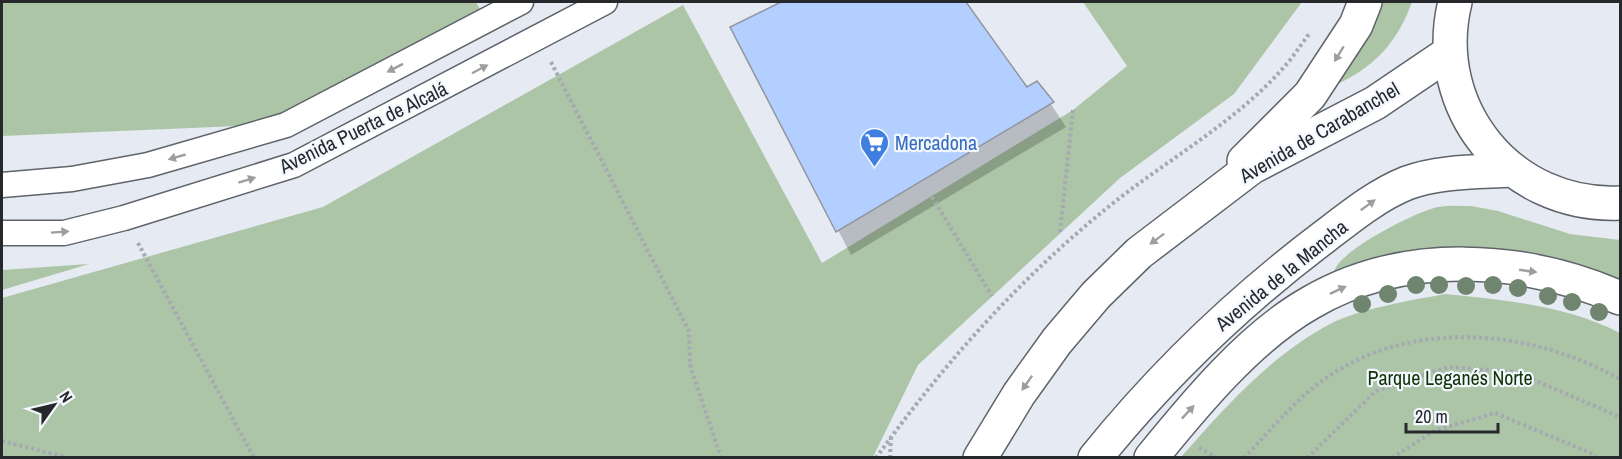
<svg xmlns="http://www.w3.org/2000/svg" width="1622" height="459" viewBox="0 0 1622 459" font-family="'Archivo Narrow',sans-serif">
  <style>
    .green { fill: #adc5a7 }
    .shadow { fill: #0003 }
    .building { fill: #b3cfff; stroke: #92969e; stroke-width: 1.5 }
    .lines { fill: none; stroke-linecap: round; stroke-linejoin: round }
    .minor-casing { stroke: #5f646b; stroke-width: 27 }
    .primary-casing { stroke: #5f646b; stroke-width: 36 }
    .path { stroke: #a5a9b0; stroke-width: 4; stroke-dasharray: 3 3; stroke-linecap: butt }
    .minor { stroke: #fff; stroke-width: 24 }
    .primary { stroke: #fff; stroke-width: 33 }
    .tree { fill: #708570 }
    .oneway { fill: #9d9ea0 }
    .labels { text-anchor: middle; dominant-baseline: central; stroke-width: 4.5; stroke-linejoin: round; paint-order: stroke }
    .street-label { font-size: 20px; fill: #26282b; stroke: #f3f7fe }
    .shop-label { font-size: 20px; fill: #366cbe; stroke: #f3f7fe; text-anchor: start }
    .park-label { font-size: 20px; fill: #103204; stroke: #f3f7fe }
  </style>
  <rect width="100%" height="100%" fill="#e5eaf3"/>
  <g class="green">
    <polygon points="2,2 476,2 481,11 260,125 2,136"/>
    <polygon points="1083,2 1302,2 1234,94 1120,178 918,365 873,457 2,457 2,298 323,207 683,5 822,263 1073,110 1127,66"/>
    <path d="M1380,2h32c-15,41 -38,66 -79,84z"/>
    <path d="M1471,206l27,5 72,23 50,6v43l-60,-22 -49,-10 -52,-1 -125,22c4,-21 83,-61 104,-65 11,-2 22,-1 33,-1z"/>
    <polygon points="89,264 2,290 2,270"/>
    <path d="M1445,294c59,6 122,11 175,39v124h-439c44,-50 89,-101 149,-133 28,-15 83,-24 115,-30z"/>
  </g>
  <polygon class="shadow" points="785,2 964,2 1026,89 1037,83 1066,127 851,255 733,28"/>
  <polygon class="building" points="781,2 966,2 1027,87 1037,81 1054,102 836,232 730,27"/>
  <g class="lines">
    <defs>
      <g id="minor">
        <polyline points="2,185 72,179 148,165 286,125 521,2"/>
        <polyline points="2,233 64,233 124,218 294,165 605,2"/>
      </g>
      <g id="primary">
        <path d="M1455,2c-26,106 55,206 165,201"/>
        <polyline points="1244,161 1310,95 1356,25 1365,2"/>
        <polyline points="980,458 1019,394 1057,341 1096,295 1139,253 1252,167 1375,103 1449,53"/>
        <path d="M1095,458c67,-83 144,-157 229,-221 26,-20 53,-42 83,-54 32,-12 71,-11 104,-13"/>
        <path d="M1151,458c43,-53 99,-121 159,-155 94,-55 214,-47 310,-5"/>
      </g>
    </defs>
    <use href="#minor" class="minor-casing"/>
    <use href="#primary" class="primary-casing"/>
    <g class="path">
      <polyline points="551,62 689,331 690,365 721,458"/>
      <polyline points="932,197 992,296"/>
      <polyline points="1060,232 1073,110"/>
      <polyline points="138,243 254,458"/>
      <polyline points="2,441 69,458"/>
      <polyline points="1199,448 1217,458"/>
      <path d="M876,458c66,-92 143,-179 231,-250 60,-49 134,-88 183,-148 7,-9 13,-18 19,-26"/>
      <polyline points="890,458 891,437"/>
      <path d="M1244,458c27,-28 53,-61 85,-82 87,-58 203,-46 291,3"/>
      <polyline points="1307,458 1376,391 1448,367 1515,372 1620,417"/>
      <polyline points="1392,458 1434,431 1495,413 1593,454 1596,458"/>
    </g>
    <use href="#minor" class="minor"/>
    <use href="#primary" class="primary"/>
  </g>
  <g class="tree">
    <circle cx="1416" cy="285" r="9"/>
    <circle cx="1439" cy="285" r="9"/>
    <circle cx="1493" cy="285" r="9"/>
    <circle cx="1466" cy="286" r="9"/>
    <circle cx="1518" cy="288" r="9"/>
    <circle cx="1388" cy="294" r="9"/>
    <circle cx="1548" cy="296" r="9"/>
    <circle cx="1572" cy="302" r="9"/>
    <circle cx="1362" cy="304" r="9"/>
    <circle cx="1599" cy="312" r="9"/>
  </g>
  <defs><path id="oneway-solid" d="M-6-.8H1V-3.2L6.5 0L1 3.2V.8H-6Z" transform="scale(1.5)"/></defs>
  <g class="oneway">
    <use href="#oneway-solid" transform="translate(1339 54) rotate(121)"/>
    <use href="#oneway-solid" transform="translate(395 68) rotate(153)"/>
    <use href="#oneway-solid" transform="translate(480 69) rotate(-28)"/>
    <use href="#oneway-solid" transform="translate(177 157) rotate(164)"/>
    <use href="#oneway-solid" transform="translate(247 180) rotate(-17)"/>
    <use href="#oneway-solid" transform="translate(1368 205) rotate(-36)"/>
    <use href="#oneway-solid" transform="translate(60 232) rotate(-4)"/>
    <use href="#oneway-solid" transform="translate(1157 239) rotate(143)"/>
    <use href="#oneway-solid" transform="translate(1528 271) rotate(8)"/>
    <use href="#oneway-solid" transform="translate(1338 290) rotate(-25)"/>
    <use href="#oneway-solid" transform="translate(1027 383) rotate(125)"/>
    <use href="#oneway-solid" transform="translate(1188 412) rotate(-47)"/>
  </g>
  <defs>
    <symbol id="supermarket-pin" viewBox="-11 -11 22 30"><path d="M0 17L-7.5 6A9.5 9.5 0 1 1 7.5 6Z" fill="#3f7fe0" stroke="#f3f7fe"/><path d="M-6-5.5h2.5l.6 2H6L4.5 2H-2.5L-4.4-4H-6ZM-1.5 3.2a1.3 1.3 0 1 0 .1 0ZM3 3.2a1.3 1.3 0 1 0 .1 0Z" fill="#fff"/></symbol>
  </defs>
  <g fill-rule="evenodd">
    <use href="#supermarket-pin" x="858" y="126" width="33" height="45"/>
  </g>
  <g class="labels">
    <g class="street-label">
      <text transform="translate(363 127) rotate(-26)">Avenida Puerta de Alcalá</text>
      <text transform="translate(1319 132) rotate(-30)">Avenida de Carabanchel</text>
      <text transform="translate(1281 275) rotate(-39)">Avenida de la Mancha</text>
    </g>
    <g class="shop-label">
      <text x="895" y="142">Mercadona</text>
    </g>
    <g class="park-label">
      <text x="1450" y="377">Parque Leganés Norte</text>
    </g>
  </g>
  <rect width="1622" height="459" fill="none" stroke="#26282b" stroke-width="6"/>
  <g transform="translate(54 405) rotate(56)" stroke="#f3f7fe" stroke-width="4.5" paint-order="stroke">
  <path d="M0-4.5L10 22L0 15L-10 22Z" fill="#26282b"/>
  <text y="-9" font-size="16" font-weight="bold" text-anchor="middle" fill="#26282b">N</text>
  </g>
  <path d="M1406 423v9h92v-9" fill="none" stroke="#26282b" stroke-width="3"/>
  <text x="1415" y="423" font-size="18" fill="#26282b" stroke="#f3f7fe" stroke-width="4.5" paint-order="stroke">20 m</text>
</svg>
